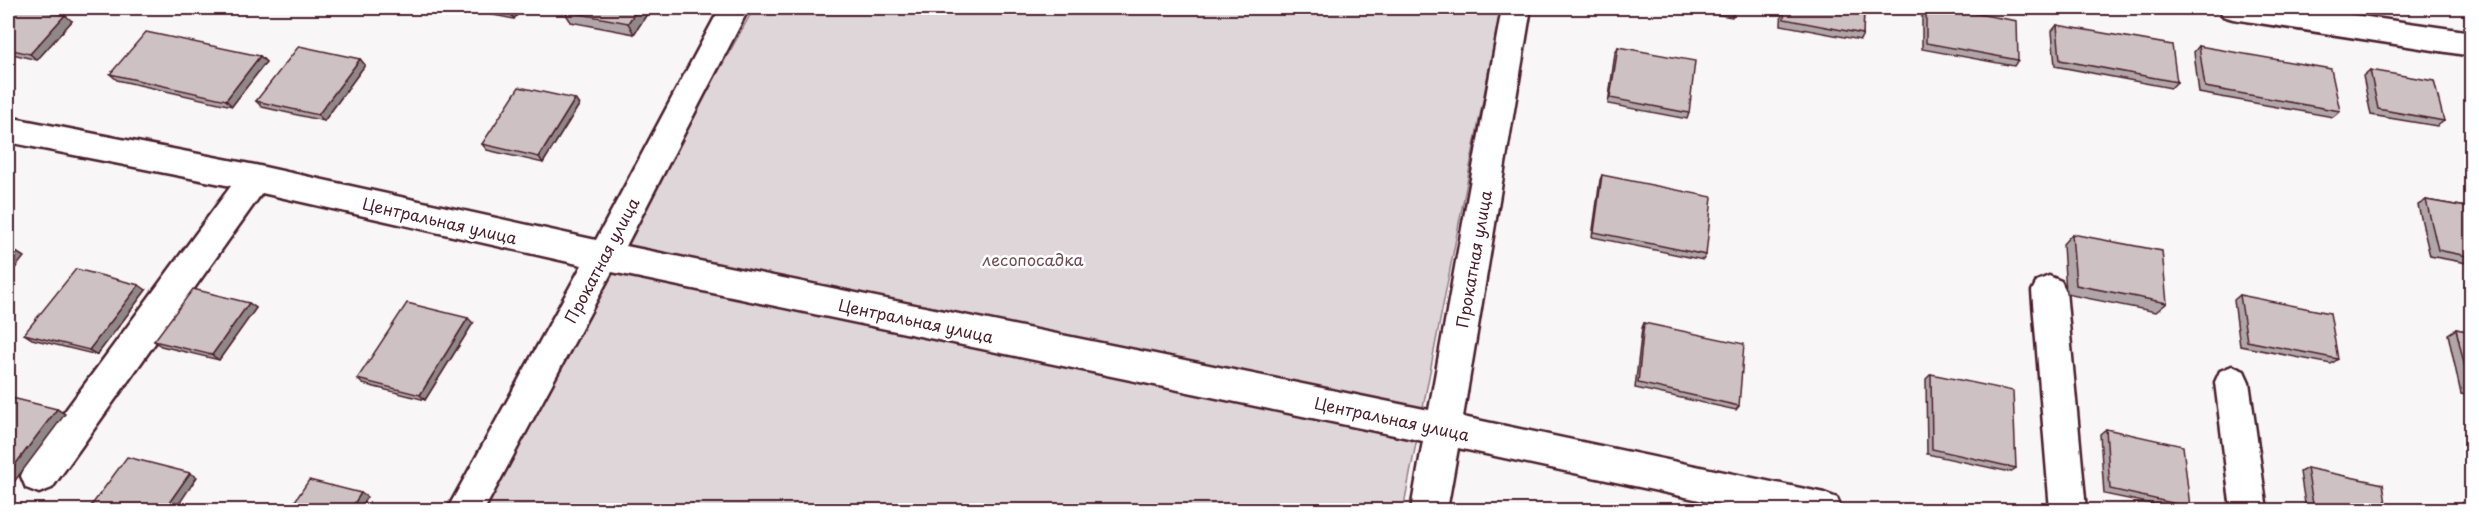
<svg xmlns="http://www.w3.org/2000/svg" width="2479" height="518" viewBox="0 0 2479 518" font-family="'Playpen Sans',sans-serif">
  <style>
    .green { fill: #ded6d9; stroke: #947a82; stroke-width: 1.5 }
    .lines { fill: none; stroke-linecap: round; stroke-linejoin: round }
    .minor-casing { stroke: #4a1f2b; stroke-width: 5 }
    .minor { fill: #fff; fill-rule: evenodd }
    .wall { fill: #b0a6a9; stroke: #4a1f2b; stroke-width: 1.5 }
    .shaded-wall { fill: #908789; stroke: #4a1f2b; stroke-width: 1.5 }
    .building { fill: #cdc1c4; stroke: #4a1f2b; stroke-width: 1.5 }
    .labels { text-anchor: middle; dominant-baseline: central; stroke-width: 5; stroke-linejoin: round; paint-order: stroke }
    .street-label { font-size: 16px; fill: #4a1f2b; stroke: #fff }
    .park-label { font-size: 16px; fill: #6f4d56; stroke: #fff }
  </style>
  <rect width="100%" height="100%" fill="#f8f6f7"/>
  <filter id="ink" filterUnits="userSpaceOnUse"><feTurbulence type="fractalNoise" baseFrequency=".0167" numOctaves="2"/><feDisplacementMap in="SourceGraphic" scale="12" xChannelSelector="R" yChannelSelector="G"/><feConvolveMatrix kernelMatrix="1 2 1 2 8 2 1 2 1" color-interpolation-filters="sRGB"/></filter>
  <g filter="url(#ink)">
    <polygon class="green" points="754,8 1501,8 1403,510 474,510"/>
    <g class="lines">
      <defs>
        <g id="minor">
          <polygon points="720,8 749,8 626,246 1429,410 1502,8 1531,8 1463,417 1824,493 1837,498 1842,510 1746,510 1458,448 1447,510 1411,510 1423,441 612,272 484,510 447,510 582,265 262,193 52,488 39,493 26,488 21,476 26,464 231,186 8,142 8,117 255,165 596,240"/>
          <polygon points="2219,8 2305,8 2472,32 2472,56 2233,19 2223,16"/>
          <polygon points="2049,276 2061,281 2066,291 2086,510 2050,510 2032,291 2037,281"/>
          <polygon points="2232,366 2244,371 2249,382 2267,510 2231,510 2215,382 2220,371"/>
        </g>
      </defs>
      <use href="#minor" class="minor-casing"/>
      <use href="#minor" class="minor"/>
    </g>
    <g class="wall">
      <polygon points="8,8 72,21 37,60 8,53"/>
      <polygon points="457,8 522,8 514,19"/>
      <polygon points="567,8 651,8 634,34 571,22 564,11"/>
      <polygon points="1677,8 1735,8 1735,11 1732,17"/>
      <polygon points="1782,8 1864,8 1863,34 1860,40 1781,25"/>
      <polygon points="1924,8 1944,8 2018,60 2014,66 1922,49 1922,11"/>
      <polygon points="2057,25 2177,82 2171,88 2055,66 2052,31"/>
      <polygon points="2199,46 2340,111 2333,117 2199,93 2194,52"/>
      <polygon points="1618,47 1689,113 1687,119 1608,104 1615,53"/>
      <polygon points="260,56 266,62 232,106 117,80 110,74"/>
      <polygon points="360,59 365,65 324,121 262,107 256,101"/>
      <polygon points="2370,70 2444,121 2437,126 2371,115 2363,76"/>
      <polygon points="579,105 543,163 487,150 482,144"/>
      <polygon points="1602,175 1706,255 1703,260 1592,237 1600,180"/>
      <polygon points="2426,200 2472,208 2472,264 2430,256 2418,205"/>
      <polygon points="2072,234 2167,303 2156,312 2066,294 2063,244"/>
      <polygon points="146,290 97,355 32,339 24,334"/>
      <polygon points="2240,295 2338,359 2331,364 2240,346 2234,300"/>
      <polygon points="249,303 256,308 219,360 161,346 154,341"/>
      <polygon points="473,323 425,400 363,384 357,379"/>
      <polygon points="1644,323 1739,406 1736,410 1635,388 1642,328"/>
      <polygon points="2456,329 2472,332 2472,396 2461,394 2448,334"/>
      <polygon points="1931,374 2016,468 2010,472 1927,454 1926,379"/>
      <polygon points="2106,429 2190,507 2184,510 2181,510 2104,494 2100,434"/>
      <polygon points="2307,468 2387,510 2306,510 2300,472"/>
      <polygon points="2471,499 2472,510 2464,510 2462,503"/>
    </g>
    <g class="shaded-wall">
      <polygon points="507,8 522,8 514,19"/>
      <polygon points="638,8 651,8 634,34 628,23"/>
      <polygon points="65,15 72,21 37,60 30,54"/>
      <polygon points="260,56 266,62 232,106 226,100"/>
      <polygon points="360,59 365,65 324,121 318,115"/>
      <polygon points="575,99 579,105 543,163 539,157"/>
      <polygon points="16,252 24,257 8,277 8,262"/>
      <polygon points="139,285 146,290 97,355 89,350"/>
      <polygon points="249,303 256,308 219,360 212,355"/>
      <polygon points="468,318 473,323 425,400 420,395"/>
      <polygon points="57,409 65,414 8,490 8,474"/>
      <polygon points="190,473 197,477 175,510 164,510"/>
      <polygon points="361,493 367,497 359,510 350,510"/>
    </g>
    <g class="building">
      <polygon points="8,8 31,8 65,15 30,54 8,49"/>
      <polygon points="567,8 638,8 628,23 564,11"/>
      <polygon points="1715,8 1735,8 1735,11"/>
      <polygon points="1785,8 1864,8 1863,34 1784,19"/>
      <polygon points="1926,8 1944,8 2017,21 2018,60 1926,43"/>
      <polygon points="2057,25 2172,45 2177,82 2060,60"/>
      <polygon points="146,32 260,56 226,100 110,74"/>
      <polygon points="299,46 360,59 318,115 256,101"/>
      <polygon points="2199,46 2331,69 2340,111 2205,87"/>
      <polygon points="1618,47 1695,61 1689,113 1610,98"/>
      <polygon points="2370,70 2434,81 2444,121 2378,109"/>
      <polygon points="519,87 575,99 539,157 482,144"/>
      <polygon points="1602,175 1712,197 1706,255 1594,232"/>
      <polygon points="2426,200 2472,208 2472,257 2438,250"/>
      <polygon points="2072,234 2162,251 2167,303 2076,285"/>
      <polygon points="8,249 16,252 8,262"/>
      <polygon points="76,269 139,285 89,350 24,334"/>
      <polygon points="193,289 249,303 212,355 154,341"/>
      <polygon points="2240,295 2330,313 2338,359 2247,341"/>
      <polygon points="407,303 468,318 420,395 357,379"/>
      <polygon points="1644,323 1744,344 1739,406 1638,383"/>
      <polygon points="2456,329 2472,332 2472,389 2470,389"/>
      <polygon points="1931,374 2013,391 2016,468 1932,449"/>
      <polygon points="8,397 57,409 8,474"/>
      <polygon points="2106,429 2183,446 2190,507 2110,489"/>
      <polygon points="127,457 190,473 164,510 88,510"/>
      <polygon points="2307,468 2383,484 2387,510 2314,510"/>
      <polygon points="309,480 361,493 350,510 289,510"/>
    </g>
  </g>
  <g class="labels">
    <g class="street-label">
      <text transform="translate(440 220) rotate(13)">Центральная улица</text>
      <text transform="translate(1473 259) rotate(-80)">Прокатная улица</text>
      <text transform="translate(601 260) rotate(-62)">Прокатная улица</text>
      <text transform="translate(916 320) rotate(12)">Центральная улица</text>
      <text transform="translate(1392 418) rotate(12)">Центральная улица</text>
    </g>
    <g class="park-label">
      <text x="1033" y="259">лесопосадка</text>
    </g>
  </g>
  <rect width="2479" height="518" fill="none" stroke="#fff" stroke-width="30"/>
  <rect x="15" y="15" width="2449" height="488" fill="none" stroke="#4a1f2b" stroke-width="2" filter="url(#ink)"/>
</svg>
